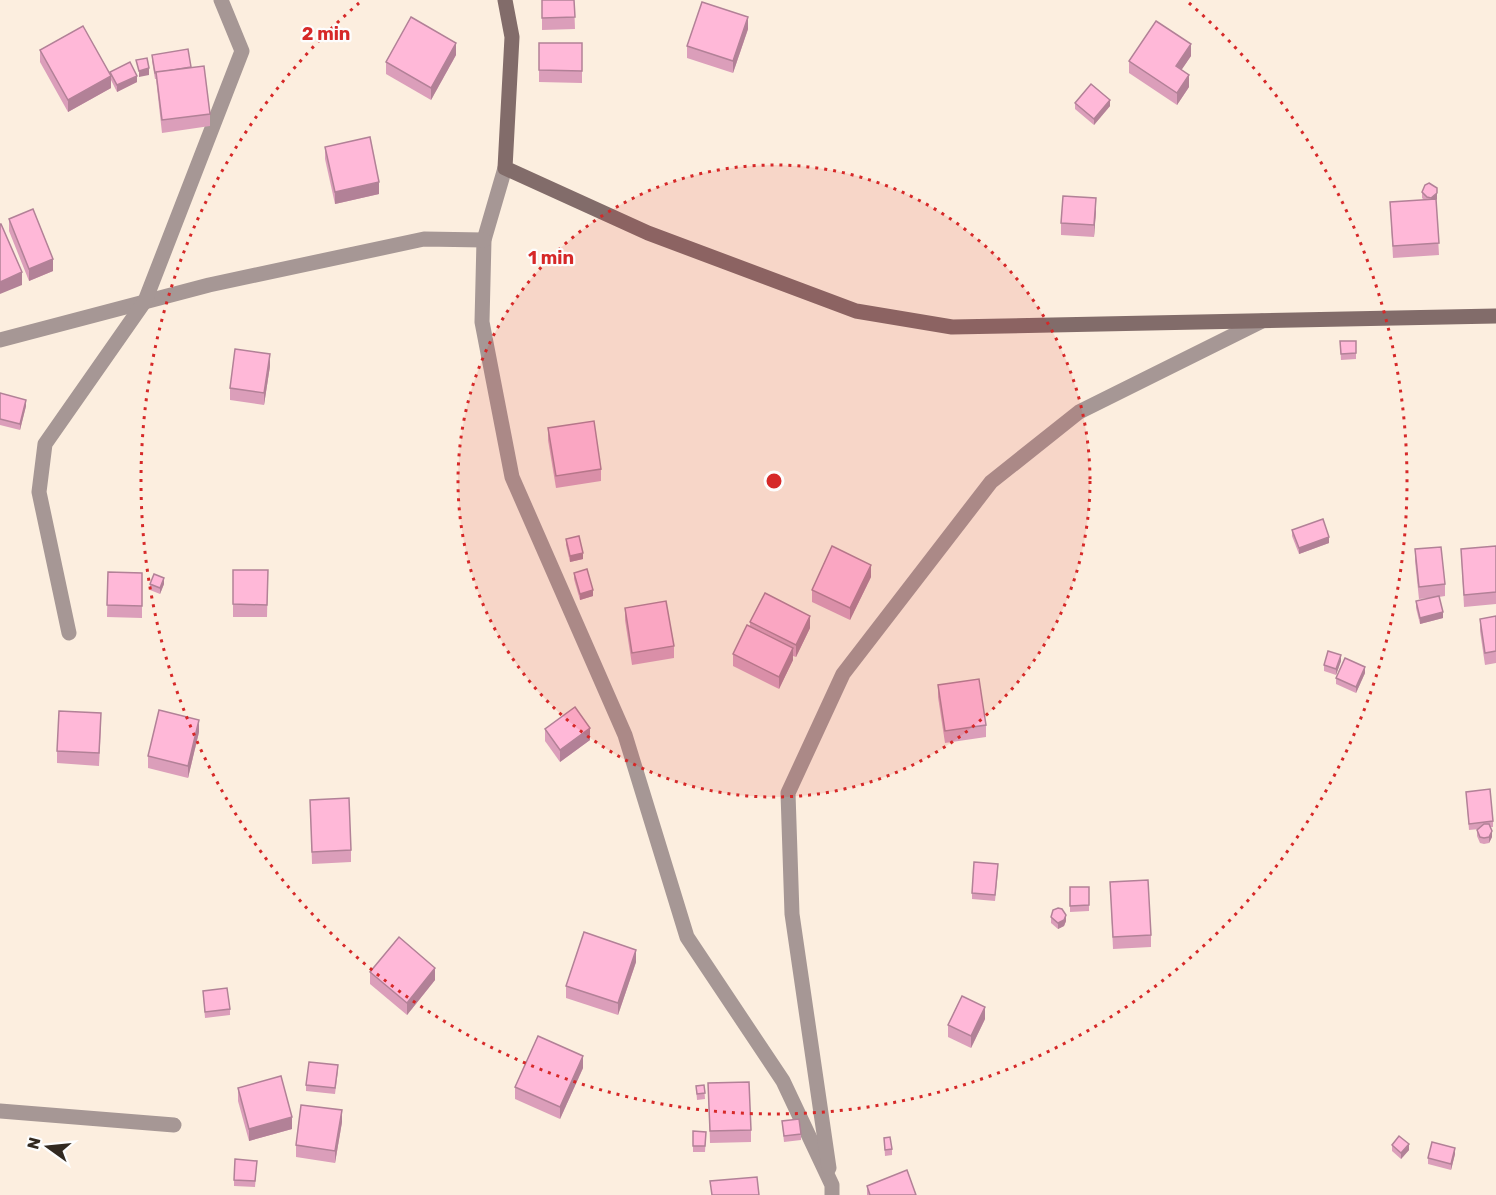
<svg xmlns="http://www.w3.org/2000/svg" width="1496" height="1195" viewBox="0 0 1496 1195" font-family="Rubik,sans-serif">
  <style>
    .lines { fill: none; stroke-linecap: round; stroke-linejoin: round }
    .street { stroke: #a69795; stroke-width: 15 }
    .secondary { stroke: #826c6a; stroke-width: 15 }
    .wall { fill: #db9eba }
    .shaded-wall { fill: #b28197 }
    .building { fill: #ffb8d8; stroke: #b28197; stroke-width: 1.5 }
    .ring { fill: none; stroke: #d62828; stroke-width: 3; stroke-dasharray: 3 6 }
    .centre { fill: #d62828; stroke: #fdfdfd; stroke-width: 3 }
    .ring-label { font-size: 18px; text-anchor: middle; font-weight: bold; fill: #d62828; stroke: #fdfdfd; stroke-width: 4.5; stroke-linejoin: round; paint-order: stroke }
  </style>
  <rect width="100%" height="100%" fill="#fceedf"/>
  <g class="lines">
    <g class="street">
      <polyline points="505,168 484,240 482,322 512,477 625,735 687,937 783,1081 832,1185 832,1195"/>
      <polyline points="0,340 209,285 424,239 484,240"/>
      <polyline points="69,633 39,492 45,444 145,301 242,51 221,0"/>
      <polyline points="0,1111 174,1125"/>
      <polyline points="829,1168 792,914 788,793 843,674 991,482 1079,412 1262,321"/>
    </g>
    <polyline class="secondary" points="505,0 512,37 505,168 648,233 856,311 952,327 1496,316"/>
  </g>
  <g class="wall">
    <polygon points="542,0 574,0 575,29 542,30"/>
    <polygon points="748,29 733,73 687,58 687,46"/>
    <polygon points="539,43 582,43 582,83 539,82"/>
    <polygon points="40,50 110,74 110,72 137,82 117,92 111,80 111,88 68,112 40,62"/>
    <polygon points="152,55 191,68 210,114 210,126 162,133 156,79 155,79 152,61"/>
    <polygon points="456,55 431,100 386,74 386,62"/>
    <polygon points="1191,56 1181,70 1189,87 1177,105 1129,73 1129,61"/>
    <polygon points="1075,103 1110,106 1094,125 1075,109"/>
    <polygon points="325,147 379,194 335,204 325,159"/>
    <polygon points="1422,192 1437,199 1436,200 1439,255 1393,258 1390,202 1424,200 1422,198"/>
    <polygon points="1096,210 1094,237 1061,235 1061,223"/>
    <polygon points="9,219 53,271 29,281 9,231"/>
    <polygon points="1340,341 1356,341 1356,359 1341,360"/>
    <polygon points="270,366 264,405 230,400 230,388"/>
    <polygon points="0,393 26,406 20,430 0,425"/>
    <polygon points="548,428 601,469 601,481 556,488 548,440"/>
    <polygon points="1292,530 1329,543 1299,554 1292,536"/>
    <polygon points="566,539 583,559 570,562 566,545"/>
    <polygon points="1496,546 1496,604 1464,607 1461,549"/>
    <polygon points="1415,549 1445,584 1445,596 1439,597 1443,618 1420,624 1416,608 1416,601 1430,598 1419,599 1415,561"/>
    <polygon points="233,570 268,570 267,617 233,617"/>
    <polygon points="108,572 142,573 142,618 107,617"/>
    <polygon points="574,573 593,596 580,600 574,579"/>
    <polygon points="871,577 850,620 812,602 812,590"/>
    <polygon points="150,584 164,584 160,594 150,590"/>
    <polygon points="625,608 674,646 674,658 632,665 625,620"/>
    <polygon points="1496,616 1496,663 1485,665 1480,631 1480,619"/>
    <polygon points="750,622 810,628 796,657 793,656 793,660 779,689 733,666 733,654 750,626"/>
    <polygon points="1341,661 1336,675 1324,671 1324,665"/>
    <polygon points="1365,673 1356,693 1336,684 1336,678"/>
    <polygon points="938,685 986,725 986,737 945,743 938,697"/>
    <polygon points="101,725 99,766 57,763 57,751"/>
    <polygon points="545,729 590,740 560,762 545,741"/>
    <polygon points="199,732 188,778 148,768 148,756"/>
    <polygon points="1466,792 1493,821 1493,827 1490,827 1492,837 1489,843 1484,844 1480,843 1477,836 1477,830 1479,829 1469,830"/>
    <polygon points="310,800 351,850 351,862 312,864"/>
    <polygon points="998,870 995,901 972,899 972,893"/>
    <polygon points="1110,882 1151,935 1151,947 1113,949"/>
    <polygon points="1070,887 1089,887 1089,911 1070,912"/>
    <polygon points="1051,917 1066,921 1064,926 1058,929 1051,923"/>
    <polygon points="636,962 618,1015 566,998 566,986"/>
    <polygon points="370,972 435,980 407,1015 370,984"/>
    <polygon points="203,991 230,1009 230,1015 205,1018"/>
    <polygon points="985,1019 971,1048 948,1037 948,1025"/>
    <polygon points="583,1068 560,1119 515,1099 515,1087"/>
    <polygon points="338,1071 335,1094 306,1091 306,1085"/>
    <polygon points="708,1083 751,1130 751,1142 710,1143"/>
    <polygon points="704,1085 705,1099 697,1100 696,1086"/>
    <polygon points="238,1088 292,1129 249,1141 238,1101"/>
    <polygon points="782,1121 801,1134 801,1140 784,1142"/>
    <polygon points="342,1122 335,1163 296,1157 296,1145"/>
    <polygon points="693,1131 706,1132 705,1152 693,1152"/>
    <polygon points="884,1138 892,1149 892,1155 885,1156"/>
    <polygon points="1392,1145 1409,1150 1401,1159 1392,1151"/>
    <polygon points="1455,1154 1451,1170 1428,1164 1428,1158"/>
    <polygon points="257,1161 255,1187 234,1186 234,1180"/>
    <polygon points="867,1186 916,1195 867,1195"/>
  </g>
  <g class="shaded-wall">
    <polygon points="748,17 748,29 733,73 733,61"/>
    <polygon points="456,43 456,55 431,100 431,88"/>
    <polygon points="1191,44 1191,56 1176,78 1176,66"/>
    <polygon points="149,68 149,75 139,77 139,71"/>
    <polygon points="1189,75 1189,87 1177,105 1177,93"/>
    <polygon points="111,76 111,88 68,112 68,100"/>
    <polygon points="137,76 137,82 117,92 117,85"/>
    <polygon points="1110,100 1110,106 1094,125 1094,119"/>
    <polygon points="379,182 379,194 335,204 335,192"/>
    <polygon points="1437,193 1437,199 1431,204 1431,198"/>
    <polygon points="1096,198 1096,210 1094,237 1094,225"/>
    <polygon points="53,259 53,271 29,281 29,269"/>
    <polygon points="22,272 22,285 0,294 0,282"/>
    <polygon points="270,354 270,366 264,405 264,393"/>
    <polygon points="26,400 26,406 20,430 20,424"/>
    <polygon points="1329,537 1329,543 1299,554 1299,548"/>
    <polygon points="583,553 583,559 570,562 570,556"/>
    <polygon points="871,565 871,577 850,620 850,608"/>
    <polygon points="164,578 164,584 160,594 160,588"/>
    <polygon points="593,590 593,596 580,600 580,594"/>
    <polygon points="1443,612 1443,618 1420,624 1420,618"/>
    <polygon points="810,616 810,628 796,657 796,645"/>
    <polygon points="793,648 793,660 779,689 779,677"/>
    <polygon points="1341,655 1341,661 1336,675 1336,669"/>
    <polygon points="1365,667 1365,673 1356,693 1356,687"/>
    <polygon points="199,720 199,732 188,778 188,766"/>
    <polygon points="590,728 590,740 560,762 560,750"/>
    <polygon points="1492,831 1492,837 1489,843 1489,837"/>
    <polygon points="1066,915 1066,921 1064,926 1058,929 1058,923"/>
    <polygon points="636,950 636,962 618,1015 618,1003"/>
    <polygon points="435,968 435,980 407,1015 407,1003"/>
    <polygon points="985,1007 985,1019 971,1048 971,1036"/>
    <polygon points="583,1056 583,1068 560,1119 560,1107"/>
    <polygon points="342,1110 342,1122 335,1163 335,1151"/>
    <polygon points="292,1117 292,1129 249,1141 249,1129"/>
    <polygon points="1409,1144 1409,1150 1401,1159 1401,1153"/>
    <polygon points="1455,1148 1455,1154 1451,1170 1451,1164"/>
  </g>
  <g class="building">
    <polygon points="542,0 574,0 575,17 542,18"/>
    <polygon points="702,2 748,17 733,61 687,46"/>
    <polygon points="411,17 456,43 431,88 386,62"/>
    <polygon points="1156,21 1191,44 1176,66 1189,75 1177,93 1129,61"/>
    <polygon points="83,26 111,76 68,100 40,50"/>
    <polygon points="539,43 582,43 582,71 539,70"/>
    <polygon points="188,49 191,67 155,73 152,55"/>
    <polygon points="147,58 149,68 139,71 136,60"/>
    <polygon points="130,62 137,76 117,85 110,72"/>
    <polygon points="204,66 210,114 162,120 156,72"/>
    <polygon points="1091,84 1110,100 1094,119 1075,103"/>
    <polygon points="370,137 379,182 335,192 325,147"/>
    <polygon points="1429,183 1437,188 1437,193 1431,198 1427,197 1422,192 1425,185"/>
    <polygon points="1063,196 1096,198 1094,225 1061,223"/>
    <polygon points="1436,199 1439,243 1393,246 1390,202"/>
    <polygon points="33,209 53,259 29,269 9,219"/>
    <polygon points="0,224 1,224 22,272 0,282"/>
    <polygon points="1340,341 1356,341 1356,353 1341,354"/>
    <polygon points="235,349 270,354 264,393 230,388"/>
    <polygon points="0,393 26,400 20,424 0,419"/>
    <polygon points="594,421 601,469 556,476 548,428"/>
    <polygon points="1323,519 1329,537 1299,548 1292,530"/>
    <polygon points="579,536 583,553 570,556 566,539"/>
    <polygon points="832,546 871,565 850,608 812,590"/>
    <polygon points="1496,546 1496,592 1464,595 1461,549"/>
    <polygon points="1441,547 1445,584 1419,587 1415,549"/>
    <polygon points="587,569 593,590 580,594 574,573"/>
    <polygon points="233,570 268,570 267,605 233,604"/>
    <polygon points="108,572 142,573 142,606 107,605"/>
    <polygon points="154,574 164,578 160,588 150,584"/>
    <polygon points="765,593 810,616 796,645 750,622"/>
    <polygon points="1439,596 1443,612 1420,618 1416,601"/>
    <polygon points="666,601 674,646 632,653 625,608"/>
    <polygon points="1496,616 1496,651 1485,653 1480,619"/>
    <polygon points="747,625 793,648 779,677 733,654"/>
    <polygon points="1328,651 1341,655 1336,669 1324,665"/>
    <polygon points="1345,658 1365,667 1356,687 1336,678"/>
    <polygon points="979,679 986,725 945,731 938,685"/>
    <polygon points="575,707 590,728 560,750 545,729"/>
    <polygon points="159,710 199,720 188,766 148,756"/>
    <polygon points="59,711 101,713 99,753 57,751"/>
    <polygon points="1490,789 1493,821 1469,824 1466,792"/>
    <polygon points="349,798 351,850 312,852 310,800"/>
    <polygon points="1484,824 1489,824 1492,831 1489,837 1484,838 1480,837 1477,830"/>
    <polygon points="974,862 998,864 995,895 972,893"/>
    <polygon points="1148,880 1151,935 1113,937 1110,882"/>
    <polygon points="1070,887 1089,887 1089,905 1070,906"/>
    <polygon points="1058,908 1062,909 1066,915 1064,920 1058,923 1051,917 1053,910"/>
    <polygon points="584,932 636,950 618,1003 566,986"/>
    <polygon points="399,937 435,968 407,1003 370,972"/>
    <polygon points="227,988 230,1009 205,1012 203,991"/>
    <polygon points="962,996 985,1007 971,1036 948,1025"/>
    <polygon points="538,1036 583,1056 560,1107 515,1087"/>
    <polygon points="309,1062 338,1065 335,1088 306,1085"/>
    <polygon points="281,1076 292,1117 249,1129 238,1088"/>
    <polygon points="749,1082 751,1130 710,1131 708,1083"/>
    <polygon points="704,1085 705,1093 697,1094 696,1086"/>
    <polygon points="301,1105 342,1110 335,1151 296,1145"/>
    <polygon points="799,1119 801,1134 784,1136 782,1121"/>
    <polygon points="693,1131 706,1132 705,1146 693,1146"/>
    <polygon points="1399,1136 1409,1144 1401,1153 1392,1145"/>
    <polygon points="890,1137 892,1149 885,1150 884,1138"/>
    <polygon points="1432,1142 1455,1148 1451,1164 1428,1158"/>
    <polygon points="235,1159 257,1161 255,1181 234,1180"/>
    <polygon points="907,1170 916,1195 870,1195 867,1186"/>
    <polygon points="757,1177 759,1195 712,1195 710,1181"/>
  </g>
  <circle cx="774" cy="481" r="316" fill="#d62828" fill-opacity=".12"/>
  <g class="ring">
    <circle cx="774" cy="481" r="316"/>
    <path d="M1189 3A633 633 0 1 1 359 3"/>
  </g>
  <circle cx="774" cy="481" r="9" class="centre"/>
  <g class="ring-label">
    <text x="326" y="40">2 min</text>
    <text x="551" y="264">1 min</text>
  </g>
  <g transform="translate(48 1147) rotate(285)" stroke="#fdfdfd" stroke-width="4.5" paint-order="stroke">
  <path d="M0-4.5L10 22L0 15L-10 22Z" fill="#322920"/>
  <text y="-9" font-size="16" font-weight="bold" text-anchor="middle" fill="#322920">N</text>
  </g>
</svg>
